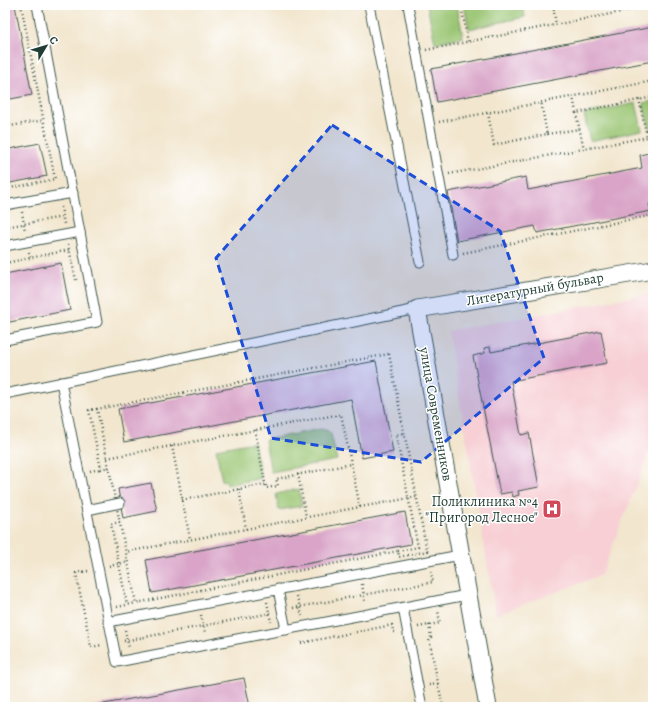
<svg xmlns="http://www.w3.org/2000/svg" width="658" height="712" viewBox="0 0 658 712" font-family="Alegreya,serif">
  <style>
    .built { fill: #f7cfd4 }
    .green { fill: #9ac572; stroke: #5c8153 }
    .building { fill: #d9a4c8 }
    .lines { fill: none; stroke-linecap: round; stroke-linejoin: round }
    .lane-casing { stroke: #3f564b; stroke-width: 11 }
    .street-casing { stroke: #3f564b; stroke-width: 19 }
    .path { stroke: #3f564b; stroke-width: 2.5; stroke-dasharray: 1 3; stroke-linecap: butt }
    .lane { stroke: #fff; stroke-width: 9 }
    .street { stroke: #fff; stroke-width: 17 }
    .marked { fill: #1d4ed8; fill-opacity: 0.2; stroke: #1d4ed8; stroke-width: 3; stroke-dasharray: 8 5; stroke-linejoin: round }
    .labels { text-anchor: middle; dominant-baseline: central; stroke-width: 3; stroke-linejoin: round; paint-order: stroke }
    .street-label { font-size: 14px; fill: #1f3d34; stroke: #fff }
    .poi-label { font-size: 14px; fill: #1f3d34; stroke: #fff; text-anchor: end }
  </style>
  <rect width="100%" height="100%" fill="#fff"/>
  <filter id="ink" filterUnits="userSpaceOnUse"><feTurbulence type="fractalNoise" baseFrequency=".025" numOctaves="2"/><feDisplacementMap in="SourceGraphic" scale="8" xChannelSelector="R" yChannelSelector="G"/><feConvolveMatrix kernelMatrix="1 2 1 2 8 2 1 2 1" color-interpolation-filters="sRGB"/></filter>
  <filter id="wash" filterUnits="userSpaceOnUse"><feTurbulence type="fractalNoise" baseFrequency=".012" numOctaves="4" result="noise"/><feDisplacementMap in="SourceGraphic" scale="16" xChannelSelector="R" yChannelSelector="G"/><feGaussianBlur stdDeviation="0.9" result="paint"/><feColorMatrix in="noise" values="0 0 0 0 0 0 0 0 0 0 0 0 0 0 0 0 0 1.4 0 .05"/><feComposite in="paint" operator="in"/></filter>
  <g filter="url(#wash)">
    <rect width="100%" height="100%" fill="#f2e6ce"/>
    <polygon class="built" points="653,293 653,443 601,575 496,615 448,331"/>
    <g class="green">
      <polygon points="427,5 457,5 463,37 435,43"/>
      <polygon points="464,5 523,5 525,17 469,29"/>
      <polygon points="653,101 653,129 650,130 643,103"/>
      <polygon points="636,103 642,130 590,141 584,114"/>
      <polygon points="321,429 328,431 331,434 337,460 271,472 265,440"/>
      <polygon points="254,442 261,478 227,485 226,480 222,481 216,449"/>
      <polygon points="299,489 302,506 279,510 276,494"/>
    </g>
    <g id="blocks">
      <g class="building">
        <polygon points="5,5 15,5 32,95 5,100"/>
        <polygon points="653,27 653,61 437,102 431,69"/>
        <polygon points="40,143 47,176 5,184 5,150"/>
        <polygon points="653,152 653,203 649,204 651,211 537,233 535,226 457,241 448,192 526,177 528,190 642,168 640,155"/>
        <polygon points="61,263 70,310 5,323 5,274"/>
        <polygon points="601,331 607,363 511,381 521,435 529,433 539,487 518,491 519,495 513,497 512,492 500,494 473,356 485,353 484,348 490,347 491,352"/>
        <polygon points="376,361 393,452 362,458 351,399 124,442 118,409"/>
        <polygon points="151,483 157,511 123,518 118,489"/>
        <polygon points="405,512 411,544 152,593 146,560"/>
        <polygon points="244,678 250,707 93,707 93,706"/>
      </g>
    </g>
  </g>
  <g filter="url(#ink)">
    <use href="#blocks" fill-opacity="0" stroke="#3f564b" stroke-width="1"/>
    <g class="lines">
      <defs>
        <g id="lane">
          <polyline points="369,5 420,262"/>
          <polyline points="408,5 453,255"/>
          <polyline points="5,205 73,193"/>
          <polyline points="5,246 80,232"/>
          <polyline points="5,340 97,322 37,5"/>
          <polyline points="61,382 117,662 467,595"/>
          <polyline points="5,394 417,309"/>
          <polyline points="87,510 120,503"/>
          <polyline points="278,589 286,630"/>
          <polyline points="403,608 422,707"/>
          <polyline points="108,622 460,555"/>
        </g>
        <polyline id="street" points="488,707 417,309 653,270"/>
      </defs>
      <use href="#lane" class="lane-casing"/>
      <use href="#street" class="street-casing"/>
      <g class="path">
        <polyline points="461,5 468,42"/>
        <polyline points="553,5 556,25"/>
        <polyline points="426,50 641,8 640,5"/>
        <polyline points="573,96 576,113 653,97"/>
        <polyline points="639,99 647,137"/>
        <polyline points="488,113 494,145 547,134 541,102"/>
        <polyline points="576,113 584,149"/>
        <polyline points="439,122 653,81"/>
        <polyline points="5,127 44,120"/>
        <polyline points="547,134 579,129"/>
        <polyline points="449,174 653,136"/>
        <polyline points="5,189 55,179 21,5"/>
        <polyline points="61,207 64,224"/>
        <polyline points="22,212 25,231"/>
        <polyline points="5,227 63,217"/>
        <polyline points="68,244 76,280"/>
        <polyline points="29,252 30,258"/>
        <polyline points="463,253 653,215"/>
        <polyline points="5,263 69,250"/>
        <polygon points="389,354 427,551 399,557 398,551 136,603 97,409"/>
        <polyline points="97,409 89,410 101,469 109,467"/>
        <polyline points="255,430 266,488 278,486 276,479 351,464"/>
        <polyline points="172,446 190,539"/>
        <polyline points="107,458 341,414 360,507 126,552"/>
        <polyline points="90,471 101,469"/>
        <polyline points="298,474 306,517"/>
        <polyline points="239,489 246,529"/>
        <polyline points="182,500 265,484"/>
        <polyline points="360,507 416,497"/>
        <polyline points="120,522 111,524 127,605"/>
        <polyline points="398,551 418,547 396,435 404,433"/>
        <polyline points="109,566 128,562"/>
        <polyline points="88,571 76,573 91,647 102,645"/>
        <polyline points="362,584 365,603"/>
        <polyline points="297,596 302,616"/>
        <polyline points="267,602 271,622"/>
        <polyline points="117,607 136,603"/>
        <polyline points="293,608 433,582 431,572"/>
        <polyline points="201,615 205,633"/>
        <polyline points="429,625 431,637 429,639 443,707"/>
        <polyline points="418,627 440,623 438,611"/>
        <polyline points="125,630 129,648"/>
        <polyline points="124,641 271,613"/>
        <polyline points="301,643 392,625 393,632 396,632"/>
        <polyline points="429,685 438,684"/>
      </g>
      <use href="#lane" class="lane"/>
      <use href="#street" class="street"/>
    </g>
  </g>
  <path class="marked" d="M332,125l168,106 44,127 -123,104 -150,-24 -55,-180z"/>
  <defs>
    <symbol id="hospital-square" viewBox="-11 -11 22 22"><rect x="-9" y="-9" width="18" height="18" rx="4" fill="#d1495b" stroke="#fff"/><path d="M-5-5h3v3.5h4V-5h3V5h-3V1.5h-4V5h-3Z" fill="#fff"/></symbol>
  </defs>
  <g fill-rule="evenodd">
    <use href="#hospital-square" x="541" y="498" width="22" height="22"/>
  </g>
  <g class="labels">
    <g class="street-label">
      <text transform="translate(535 289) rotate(-10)">Литературный бульвар</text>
      <text transform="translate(436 414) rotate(80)">улица Современников</text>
    </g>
    <g class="poi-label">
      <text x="538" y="501">Поликлиника №4<tspan x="538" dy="16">"Пригород Лесное"</tspan></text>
    </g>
  </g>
  <rect width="658" height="712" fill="none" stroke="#fff" stroke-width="20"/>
  <g transform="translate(46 46) rotate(52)" stroke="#ffffff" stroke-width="3" paint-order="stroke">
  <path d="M0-3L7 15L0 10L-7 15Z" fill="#1f3d34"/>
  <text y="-6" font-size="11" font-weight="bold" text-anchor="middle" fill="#1f3d34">С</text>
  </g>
</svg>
